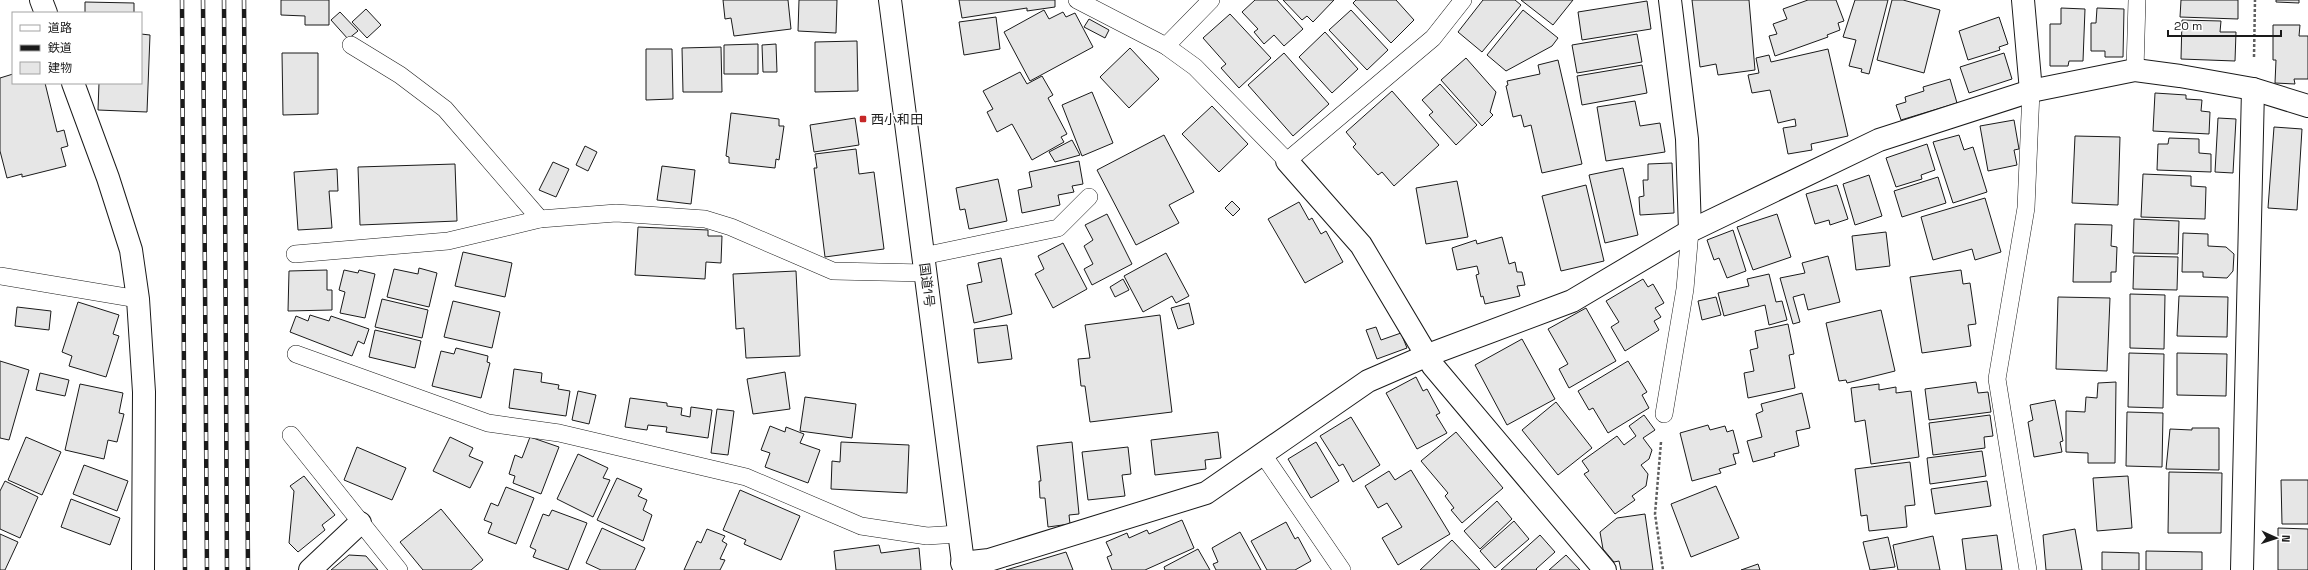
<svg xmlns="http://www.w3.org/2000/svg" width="2308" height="570" viewBox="0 0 2308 570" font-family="'Space Grotesk','Noto Sans JP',sans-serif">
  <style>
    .building { fill: #e6e6e6; stroke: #1a1a1a }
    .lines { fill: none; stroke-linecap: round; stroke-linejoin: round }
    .lane-casing { stroke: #1a1a1a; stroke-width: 18 }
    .street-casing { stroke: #1a1a1a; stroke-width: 24 }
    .highway-casing { stroke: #1a1a1a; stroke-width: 24 }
    .path { stroke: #5f5f5f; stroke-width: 2.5; stroke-dasharray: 3 2; stroke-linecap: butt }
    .lane { stroke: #fff; stroke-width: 17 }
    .street { stroke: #fff; stroke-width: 22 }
    .highway { stroke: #fff; stroke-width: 22 }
    .rail-casing { stroke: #1a1a1a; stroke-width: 4.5 }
    .rail { stroke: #fff; stroke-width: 3; stroke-dasharray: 9; stroke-linecap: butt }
    .poi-dot { fill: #c62828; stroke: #fff; stroke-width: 1.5 }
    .labels { text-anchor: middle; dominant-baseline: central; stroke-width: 3; stroke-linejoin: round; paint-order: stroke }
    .poi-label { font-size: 13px; fill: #1a1a1a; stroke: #fff; text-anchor: start }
    .street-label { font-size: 13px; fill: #1a1a1a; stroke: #fff }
  </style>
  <rect width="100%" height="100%" fill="#fff"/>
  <g class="building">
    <polygon points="281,0 329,0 329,25 305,25 305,16 281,15"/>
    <polygon points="723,0 788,0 791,29 734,36 731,18 725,19"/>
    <polygon points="799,0 837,0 836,33 798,31"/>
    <polygon points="959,0 1055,0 1055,7 1027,11 1027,8 962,18"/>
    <polygon points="1255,0 1277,0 1303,29 1284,46 1274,35 1264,44 1254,32 1258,29 1242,12"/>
    <polygon points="1283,0 1334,0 1313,22 1307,16 1302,20"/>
    <polygon points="1356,0 1396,0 1414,20 1391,43 1353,3"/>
    <polygon points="1483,0 1515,0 1521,5 1482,52 1458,32"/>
    <polygon points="1521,0 1573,0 1553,25"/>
    <polygon points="1692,0 1749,0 1755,70 1718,75 1716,64 1700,67"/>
    <polygon points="1808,0 1836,0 1844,21 1838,23 1840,30 1827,35 1828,37 1775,56 1769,36 1777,34 1773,24 1787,19 1783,9"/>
    <polygon points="1855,0 1888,0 1869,74 1861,72 1862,69 1849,66 1856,40 1843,37"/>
    <polygon points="1892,0 1903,0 1940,10 1924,73 1877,60"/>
    <polygon points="2181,0 2238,0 2238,19 2180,17"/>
    <polygon points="2276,0 2299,0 2299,3 2276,2"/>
    <polygon points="1647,1 1651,29 1582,40 1578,12"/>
    <polygon points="85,2 134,3 134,13 85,13"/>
    <polygon points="2061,8 2085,9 2083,61 2069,61 2068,66 2050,66 2050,24 2061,24"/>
    <polygon points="2097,8 2124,9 2123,57 2105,57 2105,51 2091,51 2091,23 2096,23"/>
    <polygon points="366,9 381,25 367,38 352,22"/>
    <polygon points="1044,10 1049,19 1063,12 1066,17 1075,13 1093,47 1030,81 1004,32"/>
    <polygon points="1351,10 1388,50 1367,70 1329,30"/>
    <polygon points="1523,10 1558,38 1552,46 1506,71 1487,55"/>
    <polygon points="340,12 358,31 348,39 331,20"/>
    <polygon points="1230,14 1271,58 1239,88 1221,68 1226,64 1203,38"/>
    <polygon points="996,17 1000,49 964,55 959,22"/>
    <polygon points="1999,17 2008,44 1999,47 2000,50 1968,60 1959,31"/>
    <polygon points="1089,19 1109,30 1105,38 1084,27"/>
    <polygon points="2182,20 2221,21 2220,32 2236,32 2235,61 2181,59"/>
    <polygon points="2273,25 2300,25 2299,36 2308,36 2308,79 2294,79 2295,84 2275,83 2276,60 2273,60"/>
    <polygon points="1325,32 1358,69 1332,93 1299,57"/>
    <polygon points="141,34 150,35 147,112 98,110 99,83 141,83"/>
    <polygon points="1637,34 1642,62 1577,73 1572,45"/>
    <polygon points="857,41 858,91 815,92 815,42"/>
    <polygon points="758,44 758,74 724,74 724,45"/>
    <polygon points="776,44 777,72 763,72 762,45"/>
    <polygon points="721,47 722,92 683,92 682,48"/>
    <polygon points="1130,48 1159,79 1129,108 1100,77"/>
    <polygon points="646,49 672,49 673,99 646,100"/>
    <polygon points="1828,49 1848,136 1811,144 1812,150 1788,154 1783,128 1796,126 1795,119 1778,123 1770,90 1752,93 1748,75 1759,73 1756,58 1769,55 1771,62"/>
    <polygon points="282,53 318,53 318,114 283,115"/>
    <polygon points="1284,53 1329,104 1293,136 1248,85"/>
    <polygon points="2004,53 2012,79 1969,93 1960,67"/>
    <polygon points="1466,58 1496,92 1490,112 1493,115 1482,126 1441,80"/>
    <polygon points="1558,60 1582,164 1542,173 1531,125 1524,127 1521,115 1513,117 1506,86 1508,85 1507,81 1540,74 1538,65"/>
    <polygon points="1642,65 1647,93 1582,105 1577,76"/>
    <polygon points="1020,72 1027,84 1042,76 1053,95 1048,98 1067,134 1061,137 1064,142 1032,160 1012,124 997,132 987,112 993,109 983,91"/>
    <polygon points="13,74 13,83 45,83 57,132 64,130 68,146 61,148 66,166 22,177 22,174 7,178 0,151 0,78"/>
    <polygon points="1950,79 1957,103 1901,120 1896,105 1906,102 1905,97 1924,91 1923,87"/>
    <polygon points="1440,84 1477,125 1456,145 1429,115 1433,112 1422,100"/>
    <polygon points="1392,91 1439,145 1394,186 1382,172 1378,175 1353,147 1356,144 1346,132"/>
    <polygon points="1092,92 1113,143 1082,156 1062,105"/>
    <polygon points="2155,93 2186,95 2186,99 2202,100 2201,111 2210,112 2209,134 2153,131"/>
    <polygon points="1635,101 1640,126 1660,123 1665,152 1606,161 1597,107"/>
    <polygon points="1212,106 1248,144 1219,172 1182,134"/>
    <polygon points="731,113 779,119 779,126 784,126 779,160 776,159 775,168 729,163 729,157 726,156"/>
    <polygon points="855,118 859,145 814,152 810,125"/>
    <polygon points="2218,118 2236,119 2233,173 2215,172"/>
    <polygon points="2014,120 2019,149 2014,150 2017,165 1988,171 1980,126"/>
    <polygon points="2274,127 2302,129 2297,210 2268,208"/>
    <polygon points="1164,135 1194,192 1169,205 1179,223 1136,245 1097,170"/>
    <polygon points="1959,135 1964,150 1973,147 1987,192 1953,203 1933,142"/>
    <polygon points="2075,136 2120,137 2118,205 2072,203"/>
    <polygon points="2169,138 2199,139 2199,153 2211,154 2211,172 2157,170 2158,144 2168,144"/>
    <polygon points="1072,140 1080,155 1055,162 1049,152"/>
    <polygon points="1927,144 1935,170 1921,175 1922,179 1896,187 1886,158"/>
    <polygon points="585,146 597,152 588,171 576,165"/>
    <polygon points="856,149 859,174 874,172 884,249 825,257 814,168 817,168 815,154"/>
    <polygon points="1079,161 1083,184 1072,186 1074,192 1058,195 1060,205 1022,213 1018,190 1032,187 1029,172"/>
    <polygon points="553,162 569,169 556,197 539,190"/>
    <polygon points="1672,163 1674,213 1640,215 1639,197 1644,196 1643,180 1648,180 1648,164"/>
    <polygon points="455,164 457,221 360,225 358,167"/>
    <polygon points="662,166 695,170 691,204 657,200"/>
    <polygon points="1623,168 1638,235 1605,243 1589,175"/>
    <polygon points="337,169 338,191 329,191 332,228 298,230 294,172"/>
    <polygon points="2143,174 2191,176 2191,186 2206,187 2205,219 2141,217"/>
    <polygon points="1869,175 1882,216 1855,225 1843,184"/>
    <polygon points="1938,177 1946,203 1902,217 1894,191"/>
    <polygon points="998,179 1007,221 969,229 965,209 960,210 956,188"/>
    <polygon points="1457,181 1468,237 1426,244 1416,188"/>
    <polygon points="1586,185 1604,261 1561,271 1542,196"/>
    <polygon points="1837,185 1848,219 1830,225 1829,220 1815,224 1806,194"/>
    <polygon points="1985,198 2001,252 1975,260 1972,249 1933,260 1921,217"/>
    <polygon points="1232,201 1240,209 1233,216 1225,208"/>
    <polygon points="1299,202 1309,220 1312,218 1321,234 1326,231 1343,262 1305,283 1268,219"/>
    <polygon points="1107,214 1132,264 1092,285 1084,269 1093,264 1084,246 1093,240 1085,225"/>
    <polygon points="1777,214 1791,257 1753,270 1737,227"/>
    <polygon points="2134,219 2179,221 2178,254 2133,253"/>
    <polygon points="2075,224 2112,225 2111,246 2117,247 2116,272 2111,272 2111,282 2073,282"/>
    <polygon points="638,227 708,230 708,236 722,236 721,263 706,262 705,279 635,275"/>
    <polygon points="1733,230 1746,271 1727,278 1719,258 1714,260 1707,240"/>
    <polygon points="1886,232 1890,266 1856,270 1852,236"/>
    <polygon points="2183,233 2208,234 2208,246 2226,247 2234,254 2233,271 2227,278 2203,277 2203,272 2182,272"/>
    <polygon points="1502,237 1509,264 1515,262 1517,272 1522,272 1525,285 1517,286 1520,296 1485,304 1483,296 1481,297 1476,275 1479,274 1477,266 1457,270 1452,248 1476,240 1477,244"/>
    <polygon points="1063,243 1087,289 1053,308 1035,274 1044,269 1038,256"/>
    <polygon points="463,252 512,263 505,297 455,286"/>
    <polygon points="1166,253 1189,296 1176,303 1172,296 1143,312 1124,276"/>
    <polygon points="1828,256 1840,302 1808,310 1804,294 1793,297 1800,322 1793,324 1780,278 1805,273 1802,263"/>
    <polygon points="2134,256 2178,257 2177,290 2133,289"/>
    <polygon points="1001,258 1012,314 974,323 967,285 982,282 978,263"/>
    <polygon points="419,268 437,273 429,307 387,297 394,269 418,274"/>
    <polygon points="327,270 327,290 332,290 332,310 288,311 289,271"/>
    <polygon points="344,270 358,273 359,270 375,274 365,318 340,313 345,292 339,290"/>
    <polygon points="1961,270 1963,284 1970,283 1976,324 1968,325 1971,346 1922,353 1910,277"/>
    <polygon points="796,271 800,356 746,358 744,328 736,329 733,274"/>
    <polygon points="1769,274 1776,302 1782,301 1787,320 1769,325 1765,305 1724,316 1718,293 1749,286 1747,279"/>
    <polygon points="1123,279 1129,290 1115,297 1110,287"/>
    <polygon points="1643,279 1648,287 1653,284 1664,303 1655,308 1661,317 1654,321 1659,330 1625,351 1611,327 1619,322 1606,301"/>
    <polygon points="2130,294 2165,295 2164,349 2130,348"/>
    <polygon points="2179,296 2228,297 2227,337 2177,336"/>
    <polygon points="1716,297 1721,315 1702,320 1698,301"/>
    <polygon points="2058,297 2110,298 2107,371 2056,369"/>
    <polygon points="382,299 428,310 422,338 375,327"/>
    <polygon points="453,301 500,312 492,348 444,337"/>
    <polygon points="78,302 119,315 113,334 119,336 106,377 69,366 72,356 62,352"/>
    <polygon points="1189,303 1194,324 1178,329 1171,308"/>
    <polygon points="17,307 51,311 49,330 15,326"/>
    <polygon points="1586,308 1616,361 1569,388 1559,369 1568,364 1548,329"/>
    <polygon points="1881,310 1895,371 1847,383 1846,380 1839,381 1826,323"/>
    <polygon points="310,315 329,321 331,316 369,329 364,344 358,341 352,356 290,332 296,316 308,321"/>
    <polygon points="1160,315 1172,412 1090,422 1085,386 1081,386 1078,359 1090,358 1085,325"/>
    <polygon points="1788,324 1794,354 1789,355 1795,388 1748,398 1744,373 1754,371 1750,350 1758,348 1755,331"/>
    <polygon points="1007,325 1012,359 978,363 974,329"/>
    <polygon points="1376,327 1381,340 1401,333 1407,348 1377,359 1366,330"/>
    <polygon points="375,330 421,341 415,368 369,357"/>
    <polygon points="1522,339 1555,399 1507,425 1475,365"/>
    <polygon points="456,348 488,356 487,362 490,363 481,398 432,386 441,351 454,354"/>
    <polygon points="2129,353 2164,354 2163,408 2128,407"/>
    <polygon points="2177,353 2227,354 2226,396 2177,395"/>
    <polygon points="0,361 29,370 9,440 0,438"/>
    <polygon points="1628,361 1647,392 1642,395 1649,408 1608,433 1593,408 1589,410 1578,391"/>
    <polygon points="514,369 542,373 541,382 559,385 558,389 570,391 566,416 509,408"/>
    <polygon points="785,372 790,409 753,414 747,379"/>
    <polygon points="40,373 69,380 65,396 36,390"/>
    <polygon points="1416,377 1423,391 1427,389 1440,413 1436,415 1447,433 1417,449 1386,393"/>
    <polygon points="1976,382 1978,393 1988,392 1991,412 1929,420 1925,389"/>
    <polygon points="2116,382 2115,463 2088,463 2088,453 2066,452 2066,411 2085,412 2086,397 2097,398 2098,383"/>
    <polygon points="80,384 123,393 119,413 124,414 117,442 108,440 104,459 65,450"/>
    <polygon points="1879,384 1879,390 1896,387 1896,393 1911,391 1919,457 1871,464 1865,420 1855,422 1851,388"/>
    <polygon points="578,391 596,395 589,424 572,420"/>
    <polygon points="1802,393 1810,428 1796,431 1799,446 1774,453 1775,456 1753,462 1747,441 1762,437 1756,414 1763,411 1761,404"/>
    <polygon points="805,397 856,404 852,438 800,431"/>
    <polygon points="630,398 667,403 667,406 682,408 681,415 690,417 691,407 712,410 708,438 666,432 667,427 648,425 647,430 625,427"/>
    <polygon points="2055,400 2063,441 2060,442 2062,452 2034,457 2028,422 2033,420 2030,405"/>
    <polygon points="1556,402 1592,448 1558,475 1522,430"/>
    <polygon points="717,409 734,411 728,455 711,453"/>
    <polygon points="2127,412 2163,413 2162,467 2126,466"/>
    <polygon points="1644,415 1655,430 1643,438 1652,450 1649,459 1641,465 1648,474 1646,486 1632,496 1635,500 1615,514 1584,474 1589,471 1582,461 1617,436 1624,445 1636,436 1629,426"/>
    <polygon points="1990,415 1993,436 1984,437 1985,448 1933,455 1929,423"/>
    <polygon points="1351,417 1380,465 1353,482 1343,464 1339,466 1320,436"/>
    <polygon points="1708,425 1710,430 1725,426 1727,432 1733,430 1739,453 1733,454 1736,464 1719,469 1721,473 1692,481 1680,433"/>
    <polygon points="770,426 785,432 786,427 804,434 800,443 820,450 808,483 765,467 770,453 761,450"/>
    <polygon points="2192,428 2219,428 2219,470 2166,469 2170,429 2192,430"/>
    <polygon points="1218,432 1221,458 1205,460 1206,469 1155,475 1151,440"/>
    <polygon points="1456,432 1503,488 1462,523 1451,510 1454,508 1445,496 1448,493 1421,461"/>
    <polygon points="26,437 61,452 42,495 8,480"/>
    <polygon points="450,437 473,448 469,456 483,462 470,488 433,471"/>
    <polygon points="530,437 559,447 541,494 513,483 515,476 509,474 515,455 522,458"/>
    <polygon points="841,442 909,445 907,493 831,489 832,461 840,462"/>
    <polygon points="1072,442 1079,514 1069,515 1070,524 1048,527 1045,498 1040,498 1039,481 1041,481 1037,446"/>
    <polygon points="1316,442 1339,481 1311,498 1288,459"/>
    <polygon points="357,447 406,468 392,500 344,480"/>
    <polygon points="1128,447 1131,474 1122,475 1125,496 1088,500 1082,452"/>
    <polygon points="1982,451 1986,476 1930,484 1927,458"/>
    <polygon points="578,454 608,468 603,478 610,480 593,517 557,499"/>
    <polygon points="1910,462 1915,505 1905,506 1907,527 1869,531 1867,515 1861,516 1855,469"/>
    <polygon points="84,465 128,481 117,511 73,494"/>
    <polygon points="1411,470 1450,534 1398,565 1382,538 1402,527 1387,503 1378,508 1365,486 1389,471 1395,480"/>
    <polygon points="2169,472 2222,473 2221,533 2168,533"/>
    <polygon points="304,476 335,515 322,525 325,530 298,552 289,543 294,491 290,486"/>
    <polygon points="2128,476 2132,528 2097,531 2093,478"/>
    <polygon points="617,478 642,489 638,496 647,500 643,510 652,515 643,541 597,520"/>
    <polygon points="2281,480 2308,480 2308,524 2282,524"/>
    <polygon points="5,481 38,497 20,538 0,529 0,491"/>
    <polygon points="1987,481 1991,506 1935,514 1931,489"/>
    <polygon points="1716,486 1739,538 1691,557 1671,504"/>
    <polygon points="506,487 534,498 516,544 488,533 492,523 484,520 491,503 498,506"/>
    <polygon points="740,490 800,516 781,560 744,544 746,540 723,530"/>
    <polygon points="71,499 120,518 110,545 61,527"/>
    <polygon points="1497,501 1512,519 1480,549 1464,531"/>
    <polygon points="441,509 483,560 471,570 423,570 400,542"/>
    <polygon points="552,510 587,523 568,570 533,557 536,550 530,547 543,514 549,516"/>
    <polygon points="1645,514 1653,570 1621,570 1619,561 1614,562 1603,549 1600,532 1617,518"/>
    <polygon points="1182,520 1194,548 1145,570 1112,570 1107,557 1112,555 1106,542 1127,533 1129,538 1147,530 1149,534"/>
    <polygon points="1514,521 1529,539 1495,568 1480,551"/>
    <polygon points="1286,522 1295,539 1298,537 1311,561 1295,570 1267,570 1251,541"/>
    <polygon points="602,528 645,548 635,570 601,570 586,563"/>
    <polygon points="2278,528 2308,529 2308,570 2278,570"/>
    <polygon points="707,529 725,536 722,541 727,544 720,559 725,560 720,570 684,570 697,541 701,543"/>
    <polygon points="2075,529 2082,570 2046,570 2043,535"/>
    <polygon points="1240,532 1261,570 1216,570 1213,564 1218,562 1212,548"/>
    <polygon points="0,534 18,542 5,570 0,570"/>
    <polygon points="1540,535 1555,552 1536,569 1537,570 1501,570"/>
    <polygon points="1997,535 2002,570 1966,570 1962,539"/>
    <polygon points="1933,536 1940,570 1898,570 1893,545"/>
    <polygon points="1888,537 1895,567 1870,570 1863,542"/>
    <polygon points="1452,540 1480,570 1420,570"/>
    <polygon points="879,545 881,553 919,548 921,570 836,570 834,551"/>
    <polygon points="1198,549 1210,570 1165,570 1164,567"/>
    <polygon points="2146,551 2202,552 2202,570 2146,570"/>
    <polygon points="1066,552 1073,570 1006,570"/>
    <polygon points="2102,552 2139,553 2139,570 2102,570"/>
    <polygon points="349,555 366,556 378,570 331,570"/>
    <polygon points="1566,555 1580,570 1549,570"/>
    <polygon points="1758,564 1760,570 1741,570"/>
  </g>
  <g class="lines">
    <defs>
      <g id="lane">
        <polyline points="1077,0 1166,46 1195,67 1287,161 1433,38 1463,0"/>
        <polyline points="351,45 400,75 445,109 540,219"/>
        <polyline points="1166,46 1211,0"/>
        <polyline points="2135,70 2137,0"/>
        <polyline points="295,254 448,241 540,219 616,213 705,219 731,227 833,271 925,273"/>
        <polyline points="923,256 1058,228 1089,197"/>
        <polyline points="0,276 138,299"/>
        <polyline points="296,354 488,423 559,433 746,477 861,526 927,536 958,534"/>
        <polyline points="1664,414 1685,289 1690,231"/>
        <polyline points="291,435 399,570"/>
        <polyline points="1262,453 1342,570"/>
        <polyline points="2028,570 1997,379 2026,208 2031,91"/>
      </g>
      <g id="street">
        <polyline points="41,0 46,13"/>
        <polyline points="1670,0 1687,139 1690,231"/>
        <polyline points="2023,0 2031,91"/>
        <polyline points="73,83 108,178 131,250 138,299 144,392 143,570"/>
        <polyline points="1287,161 1361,245 1433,366 1605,570"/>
        <polyline points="962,563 989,560 1206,493 1368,381 1428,355 1572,301 1690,231 1879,140 2031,91 2135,70 2180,76 2253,89 2308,106"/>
        <polyline points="310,570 360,523"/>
        <polyline points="2242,570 2253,89"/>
      </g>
      <polyline id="highway" points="890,0 964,570"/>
    </defs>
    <use href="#lane" class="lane-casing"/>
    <use href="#street" class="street-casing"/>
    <use href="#highway" class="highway-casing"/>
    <g class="path">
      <polyline points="2254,57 2255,0"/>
      <polyline points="1661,442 1655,514 1663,570"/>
    </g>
    <use href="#lane" class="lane"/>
    <use href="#street" class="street"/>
    <use href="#highway" class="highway"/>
    <defs>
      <g id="rail">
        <polyline points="182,0 185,570"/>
        <polyline points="203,0 207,570"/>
        <polyline points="224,0 227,570"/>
        <polyline points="244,0 248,570"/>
      </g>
    </defs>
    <use href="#rail" class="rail-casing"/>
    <use href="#rail" class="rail"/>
  </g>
  <rect class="poi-dot" x="859" y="115" width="8" height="8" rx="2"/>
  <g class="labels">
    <g class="poi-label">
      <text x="871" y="119">西小和田</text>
    </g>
    <g class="street-label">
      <text transform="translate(927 285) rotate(83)">国道1号</text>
    </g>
  </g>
  <rect x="12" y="12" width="130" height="72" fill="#ffffff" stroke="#a3a3a3"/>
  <rect x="20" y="25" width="20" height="6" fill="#ffffff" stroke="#a3a3a3"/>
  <text x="48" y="32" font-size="12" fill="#1a1a1a">道路</text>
  <rect x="20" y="45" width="20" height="6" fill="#1a1a1a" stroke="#a3a3a3"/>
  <text x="48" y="52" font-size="12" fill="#1a1a1a">鉄道</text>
  <rect x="20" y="62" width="20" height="12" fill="#e6e6e6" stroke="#a3a3a3"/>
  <text x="48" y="72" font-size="12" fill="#1a1a1a">建物</text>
  <g transform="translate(2276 538) rotate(93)" stroke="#ffffff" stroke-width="3" paint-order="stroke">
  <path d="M0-3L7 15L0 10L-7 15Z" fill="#1a1a1a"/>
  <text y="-6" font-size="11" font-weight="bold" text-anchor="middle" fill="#1a1a1a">N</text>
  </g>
  <path d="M2168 30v6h113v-6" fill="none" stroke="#1a1a1a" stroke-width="2"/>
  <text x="2174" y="30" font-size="12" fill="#1a1a1a" stroke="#ffffff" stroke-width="3" paint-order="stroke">20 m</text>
</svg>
